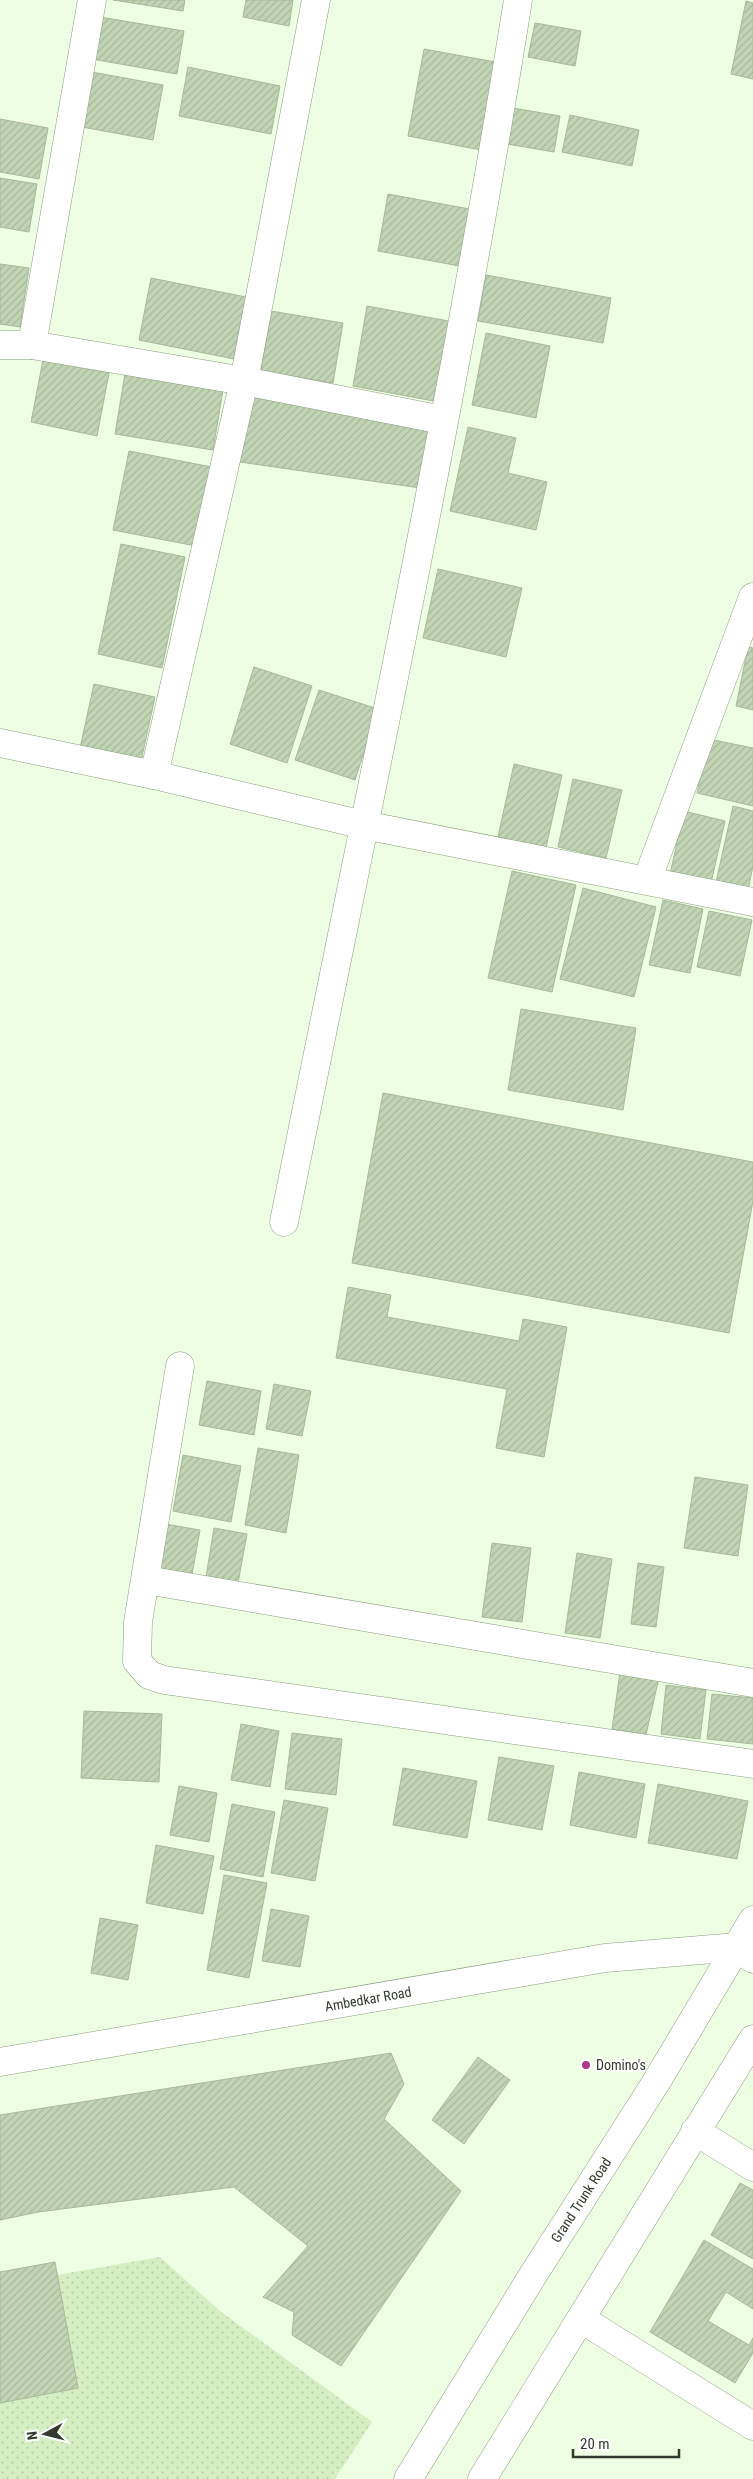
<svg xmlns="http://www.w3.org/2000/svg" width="753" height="2479" viewBox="0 0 753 2479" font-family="'Roboto Condensed',sans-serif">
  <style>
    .grass { fill: url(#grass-dots) }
    .building { fill: url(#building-hatch); stroke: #a6b999 }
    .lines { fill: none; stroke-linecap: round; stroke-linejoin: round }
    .minor-casing { stroke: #8b9d7e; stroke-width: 29 }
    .highway-casing { stroke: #8b9d7e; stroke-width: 29 }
    .minor { stroke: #fff; stroke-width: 28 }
    .highway { stroke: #fff; stroke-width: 28 }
    .poi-dot { fill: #af3689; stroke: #fff; stroke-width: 2 }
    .labels { text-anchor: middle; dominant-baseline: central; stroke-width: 4; stroke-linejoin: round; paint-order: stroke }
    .street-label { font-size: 14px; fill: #323a2d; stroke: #fff }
    .poi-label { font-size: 14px; fill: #323a2d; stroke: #fff; text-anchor: start }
  </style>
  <defs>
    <pattern id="grass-dots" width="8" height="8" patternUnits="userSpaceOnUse" patternTransform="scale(1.25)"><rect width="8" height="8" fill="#d5efc3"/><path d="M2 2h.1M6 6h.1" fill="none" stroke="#b7cea8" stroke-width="1.8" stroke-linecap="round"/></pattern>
    <pattern id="building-hatch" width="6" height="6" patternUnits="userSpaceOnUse" patternTransform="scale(1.25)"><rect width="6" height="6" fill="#c1d5b4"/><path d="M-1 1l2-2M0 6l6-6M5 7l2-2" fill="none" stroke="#a6b89b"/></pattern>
  </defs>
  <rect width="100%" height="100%" fill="#edfee2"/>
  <polygon class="grass" points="160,2257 220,2311 372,2422 335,2479 0,2479 0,2285"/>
  <g class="building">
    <polygon points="113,0 185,0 183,11"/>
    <polygon points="246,0 293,0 289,26 243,17"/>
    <polygon points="746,1 753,3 753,79 731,74"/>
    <polygon points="94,16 184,31 177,74 86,58"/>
    <polygon points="535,23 581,31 575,66 528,57"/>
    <polygon points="424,49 501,63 486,151 408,136"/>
    <polygon points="188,67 280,86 271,134 179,116"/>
    <polygon points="92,72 163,85 153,140 82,127"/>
    <polygon points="513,108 560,116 554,152 507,144"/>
    <polygon points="570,115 639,130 632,166 562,152"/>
    <polygon points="0,119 48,128 39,179 0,172"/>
    <polygon points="0,178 37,184 29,232 0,227"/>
    <polygon points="388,194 475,210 465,267 378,251"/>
    <polygon points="0,264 29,268 20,327 0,324"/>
    <polygon points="486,275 611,298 603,343 478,321"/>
    <polygon points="151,278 246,297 234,359 139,340"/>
    <polygon points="367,306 454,322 439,402 353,386"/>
    <polygon points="271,311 343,323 333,383 261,371"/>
    <polygon points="486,333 550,346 536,418 472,405"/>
    <polygon points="44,355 110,368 97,436 31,422"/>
    <polygon points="126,368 224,384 213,450 115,434"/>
    <polygon points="249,397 429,423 420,488 240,462"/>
    <polygon points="468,427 516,438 508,473 547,482 536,530 450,511"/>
    <polygon points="129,451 217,468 201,547 113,530"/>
    <polygon points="121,544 185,557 162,668 98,654"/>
    <polygon points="438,569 522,588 506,657 423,638"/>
    <polygon points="748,647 753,648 753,710 736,706"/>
    <polygon points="254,667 312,686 287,763 230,744"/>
    <polygon points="94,684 155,697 141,761 80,748"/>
    <polygon points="319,690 378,709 355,780 295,760"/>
    <polygon points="709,739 753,748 753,806 697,793"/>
    <polygon points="514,764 562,775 545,852 497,841"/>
    <polygon points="573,779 622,790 606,858 558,847"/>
    <polygon points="733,806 753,811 753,866 748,890 716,882"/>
    <polygon points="684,811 725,821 711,883 670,874"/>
    <polygon points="512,871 576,885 552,992 488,978"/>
    <polygon points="583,888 656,907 634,997 560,979"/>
    <polygon points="663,900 703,909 690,973 649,965"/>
    <polygon points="709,911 752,920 740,976 697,967"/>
    <polygon points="521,1009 636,1028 623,1110 508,1090"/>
    <polygon points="383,1093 753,1162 753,1201 729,1333 352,1263"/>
    <polygon points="348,1287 391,1295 387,1317 519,1341 523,1319 567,1327 544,1457 496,1448 507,1389 336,1358"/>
    <polygon points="207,1381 261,1391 254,1435 199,1425"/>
    <polygon points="274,1384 311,1391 302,1436 266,1429"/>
    <polygon points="258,1448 299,1455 286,1533 245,1525"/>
    <polygon points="183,1455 241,1466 231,1522 173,1511"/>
    <polygon points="695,1477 748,1485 738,1556 684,1548"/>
    <polygon points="165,1524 200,1530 191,1580 156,1573"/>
    <polygon points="214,1528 247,1534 238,1583 206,1577"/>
    <polygon points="492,1543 531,1548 522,1622 482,1617"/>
    <polygon points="577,1553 612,1559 600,1638 565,1633"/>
    <polygon points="638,1563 664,1567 656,1627 631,1624"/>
    <polygon points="621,1665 660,1673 646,1735 612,1729"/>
    <polygon points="666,1685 706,1690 700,1739 661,1734"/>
    <polygon points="712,1694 753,1698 753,1744 707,1739"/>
    <polygon points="84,1711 162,1714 159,1782 81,1778"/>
    <polygon points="241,1724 279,1731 270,1787 231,1780"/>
    <polygon points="292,1733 342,1739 336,1795 285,1789"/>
    <polygon points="499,1757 554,1766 542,1830 488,1820"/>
    <polygon points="403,1768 477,1781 467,1838 393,1825"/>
    <polygon points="579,1772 645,1784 636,1838 570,1825"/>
    <polygon points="658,1784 748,1801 737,1859 648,1843"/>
    <polygon points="179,1786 217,1793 209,1842 170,1835"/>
    <polygon points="284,1800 328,1808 315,1881 271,1873"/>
    <polygon points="232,1804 275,1812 263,1877 220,1869"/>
    <polygon points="156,1845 214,1856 203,1914 146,1903"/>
    <polygon points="224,1875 267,1883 249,1978 207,1970"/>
    <polygon points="271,1909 309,1916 300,1967 262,1961"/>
    <polygon points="100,1918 138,1925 128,1980 91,1973"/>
    <polygon points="391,2053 404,2084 384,2119 461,2191 341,2366 292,2335 294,2312 263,2297 308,2246 234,2187 38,2212 0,2220 0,2115"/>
    <polygon points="478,2057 510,2080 464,2144 432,2120"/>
    <polygon points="740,2183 753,2190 753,2259 711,2235"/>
    <polygon points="704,2240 753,2269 753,2309 726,2292 708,2321 749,2345 753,2338 753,2353 735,2383 650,2332"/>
    <polygon points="55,2262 78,2388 0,2403 0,2272"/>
  </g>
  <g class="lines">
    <defs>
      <g id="minor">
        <polyline points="0,345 32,345 244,381 443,420"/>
        <polyline points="32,345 92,0"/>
        <polyline points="0,743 154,775 364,825 753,902"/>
        <polyline points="154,775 244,381 316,0"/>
        <polyline points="647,880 753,597"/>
        <path d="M284,1222c81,-406 169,-812 234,-1222"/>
        <polyline points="180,1366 138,1622 137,1661 149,1675 164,1680 753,1764"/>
        <polyline points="146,1580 753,1683"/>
        <polyline points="0,2062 605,1958 737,1947 753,1959"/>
        <polyline points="695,2131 753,2167"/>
        <polyline points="581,2319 753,2426"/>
      </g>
      <g id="highway">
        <polyline points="408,2479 533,2275 655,2084 753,1920"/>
        <polyline points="482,2479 753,2039"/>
      </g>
    </defs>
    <use href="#minor" class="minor-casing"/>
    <use href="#highway" class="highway-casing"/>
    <use href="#minor" class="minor"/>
    <use href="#highway" class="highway"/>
  </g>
  <circle class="poi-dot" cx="586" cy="2065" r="5"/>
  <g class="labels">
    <g class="street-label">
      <text transform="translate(368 1999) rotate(-10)">Ambedkar Road</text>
      <text transform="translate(581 2200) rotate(-57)">Grand Trunk Road</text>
    </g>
    <g class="poi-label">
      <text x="596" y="2065">Domino's</text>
    </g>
  </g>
  <g transform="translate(45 2434) rotate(263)" stroke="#ffffff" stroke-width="4" paint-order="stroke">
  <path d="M0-4L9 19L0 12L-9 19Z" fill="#323a2d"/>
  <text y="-8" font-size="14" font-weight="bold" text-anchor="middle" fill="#323a2d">N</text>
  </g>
  <path d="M573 2449v8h106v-8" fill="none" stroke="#323a2d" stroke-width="2.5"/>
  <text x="580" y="2449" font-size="15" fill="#323a2d" stroke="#ffffff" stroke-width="4" paint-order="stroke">20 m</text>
</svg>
